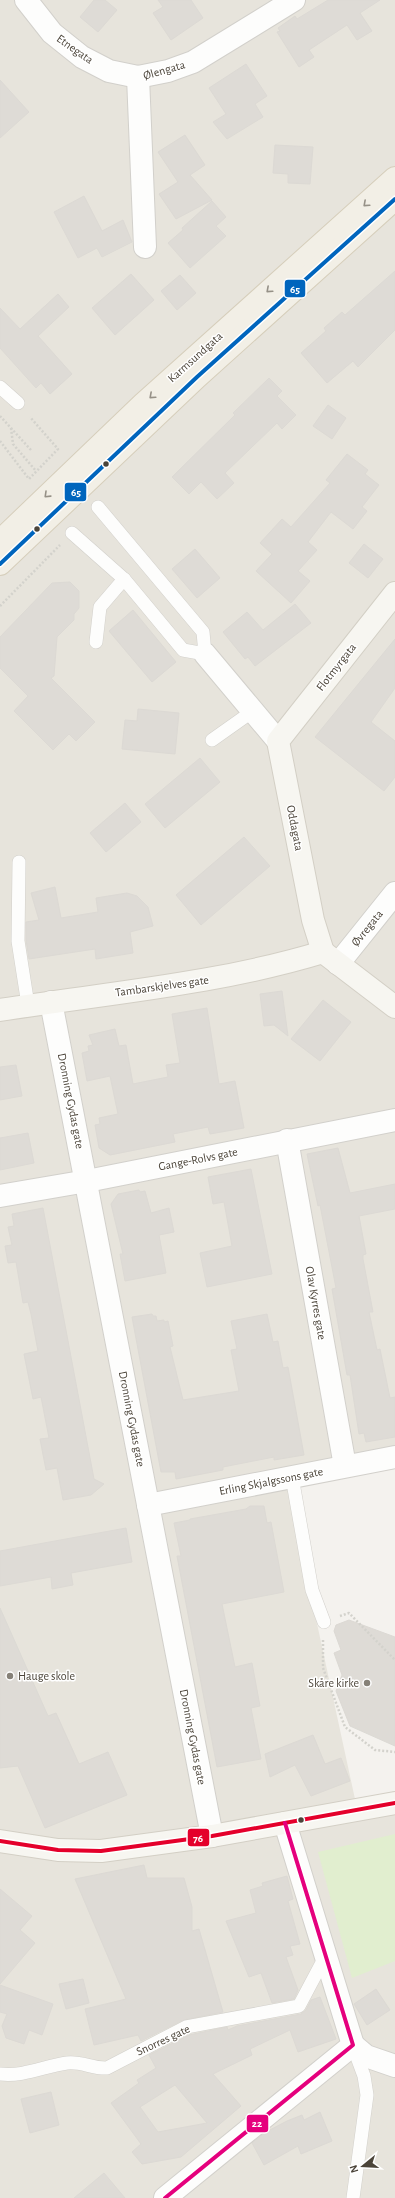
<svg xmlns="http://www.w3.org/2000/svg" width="395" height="2198" viewBox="0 0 395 2198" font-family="'Alegreya Sans',sans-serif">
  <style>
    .residential { fill: #e7e4dc }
    .green { fill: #e1eecf }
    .building { fill: #dedbd6; stroke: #dcd9d4; fill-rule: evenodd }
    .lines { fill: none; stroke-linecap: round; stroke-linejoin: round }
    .lane-casing { stroke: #d2d0cb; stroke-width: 14 }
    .street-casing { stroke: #d2d0cb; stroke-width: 24 }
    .secondary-casing { stroke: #d3cfc5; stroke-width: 24 }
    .primary-casing { stroke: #d6cebb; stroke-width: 24 }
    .path { stroke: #d3d2cc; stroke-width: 2.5; stroke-dasharray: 2 2; stroke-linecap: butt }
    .lane { stroke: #fdfdfc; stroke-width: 13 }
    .street { stroke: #fdfdfc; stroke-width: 22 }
    .secondary { stroke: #f7f6f1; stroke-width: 22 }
    .primary { stroke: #f2efe6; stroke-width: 22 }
    .bus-1-casing { stroke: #fff; stroke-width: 7 }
    .bus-2-casing { stroke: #fff; stroke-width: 7 }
    .bus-3-casing { stroke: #fff; stroke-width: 7 }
    .bus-1 { stroke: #0065bd; stroke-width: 4 }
    .bus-2 { stroke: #e4002b; stroke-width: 4 }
    .bus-3 { stroke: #e5007d; stroke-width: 4 }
    .oneway { stroke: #969187 }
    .bus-dot { fill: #4b4439; stroke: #fff; stroke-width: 1.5 }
    .poi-dot { fill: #868178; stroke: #fff; stroke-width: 1.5 }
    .labels { text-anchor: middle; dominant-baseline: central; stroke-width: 3; stroke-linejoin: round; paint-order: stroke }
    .street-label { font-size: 12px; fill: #4b4439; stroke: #fff }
    .poi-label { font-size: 12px; fill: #4b4439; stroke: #fff; text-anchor: start }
    .line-badge { stroke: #fff; stroke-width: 1.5 }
    .badge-label { font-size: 11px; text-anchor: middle; font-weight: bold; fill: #fff }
  </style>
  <rect width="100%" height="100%" fill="#f4f2ee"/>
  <polygon class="residential" points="0,0 395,0 395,1463 287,1485 358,1813 395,1806 395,2198 0,2198"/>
  <polygon class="green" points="395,1834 395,1961 352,1978 318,1852"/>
  <g class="building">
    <polygon points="94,0 105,0 117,10 98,32 80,17"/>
    <polygon points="158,0 191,0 203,18 171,40 153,13 163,7"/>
    <polygon points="328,0 380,0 360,13 372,31 357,40 347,25 309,50 314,57 299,67 277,32 280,31 278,28 295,16 297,19"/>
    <polygon points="246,64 267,96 255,104 263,117 227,139 213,122 226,114 209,88"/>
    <polygon points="0,80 29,112 0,138"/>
    <polygon points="185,135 205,165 190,175 212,200 176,219 159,194 178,182 158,152"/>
    <polygon points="275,145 313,147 310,184 288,183 288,174 273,173"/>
    <polygon points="84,196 102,231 123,220 132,242 102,257 97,248 78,258 54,212"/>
    <polygon points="212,201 226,217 216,226 226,236 190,268 168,243 183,230 182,228"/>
    <polygon points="395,271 395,330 358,367 353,361 327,383 301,353 326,331 324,328 342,312 345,315"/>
    <polygon points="131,274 154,300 115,335 92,308"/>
    <polygon points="180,275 196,293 177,310 161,291"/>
    <polygon points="58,294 69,307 38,336 72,374 50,394 41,383 36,388 0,348 0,308 20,329"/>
    <polygon points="269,378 282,391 277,396 296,415 282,429 277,423 225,473 234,483 217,499 201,482 189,494 172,477 235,415 233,413"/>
    <polygon points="328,405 346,418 332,439 313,426"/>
    <polygon points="347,454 368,470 365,474 379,485 362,507 367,511 353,529 331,512 308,542 317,550 298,571 310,581 291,603 256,571 272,554 260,543 282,519 291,527 330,483 326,480"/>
    <polygon points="364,544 383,559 368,578 349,563"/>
    <polygon points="195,549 220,578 197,598 172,569"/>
    <polygon points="70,582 79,591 79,608 74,614 74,620 57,637 54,676 51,678 95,722 76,741 69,734 53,750 14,711 28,696 0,668 0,637 52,583"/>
    <polygon points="295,604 311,623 255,666 248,657 245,659 223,632 247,612 263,630"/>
    <polygon points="133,610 176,662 152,682 109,631"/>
    <polygon points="395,639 395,688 371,722 395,741 395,777 384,791 315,737"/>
    <polygon points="138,709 179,713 175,754 122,749 125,720 137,721"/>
    <polygon points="200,758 220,782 165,828 145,804"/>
    <polygon points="125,803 141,822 106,852 90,833"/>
    <polygon points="244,837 270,866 201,925 176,895"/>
    <polygon points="55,887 61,918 98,912 96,898 127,893 137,896 148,907 153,926 130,932 133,953 96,959 95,949 29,959 26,940 26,922 39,920 31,893"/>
    <polygon points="282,991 288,1036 274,1025 264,1026 260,994"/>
    <polygon points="323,1000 351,1022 320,1061 291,1039"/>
    <polygon points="207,1008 219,1084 235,1081 244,1128 210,1134 208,1127 173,1134 175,1142 110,1155 99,1148 95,1125 100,1124 99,1118 118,1114 110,1076 87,1081 82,1053 89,1051 88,1046 93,1045 89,1035 115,1029 119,1046 126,1045 133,1084 168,1077 166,1065 180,1063 172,1014"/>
    <polygon points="16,1065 22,1096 0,1100 0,1067"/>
    <polygon points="28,1133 34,1163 0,1170 0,1138"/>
    <polygon points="338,1148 350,1193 395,1184 395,1209 359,1216 366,1254 363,1255 363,1259 373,1312 369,1312 377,1350 380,1349 390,1398 395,1397 395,1437 366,1442 364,1433 359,1434 350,1375 347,1375 332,1289 336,1288 320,1205 318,1206 307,1154"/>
    <polygon points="251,1169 272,1274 207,1287 200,1253 232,1246 224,1202 213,1204 208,1177"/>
    <polygon points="139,1190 140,1192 145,1191 151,1213 169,1208 174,1232 159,1235 166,1273 125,1281 120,1254 123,1254 111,1204 118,1194"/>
    <polygon points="43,1208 94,1479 104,1484 91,1495 63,1500 57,1468 46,1470 40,1439 49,1438 41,1397 33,1399 24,1354 38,1351 31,1314 28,1302 23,1303 16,1262 8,1263 5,1246 12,1245 8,1227 14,1226 12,1214"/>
    <polygon points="152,1314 153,1316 156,1316 157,1321 164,1320 164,1322 168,1321 173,1346 170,1347 183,1400 239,1391 231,1350 237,1349 231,1321 267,1314 273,1342 278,1341 283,1368 288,1367 304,1455 274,1460 274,1457 223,1467 223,1470 176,1479 175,1472 161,1472 132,1317"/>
    <polygon points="250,1506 264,1506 267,1523 271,1522 284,1592 222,1604 235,1667 252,1663 260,1706 251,1708 261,1759 217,1767 177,1556 181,1556 174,1523 190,1520 190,1519 246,1509"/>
    <polygon points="126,1528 132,1562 71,1573 73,1585 52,1589 51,1577 0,1586 0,1551"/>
    <polygon points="0,1608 48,1716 56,1713 79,1764 108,1752 127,1795 45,1828 18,1766 0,1768"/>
    <polygon points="349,1620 395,1637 395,1746 350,1726 336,1691 342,1675 334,1653 341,1650 334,1631 336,1625"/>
    <polygon points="313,1735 325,1764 341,1758 350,1781 311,1796 295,1765 270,1777 265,1754"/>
    <polygon points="144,1865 147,1878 184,1878 192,1907 192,1931 199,1929 223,2012 183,2020 141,2041 138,2035 94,2045 85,2009 126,1999 75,1879"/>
    <polygon points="287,1876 293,1899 288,1901 300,1944 290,1946 293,1955 286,1957 298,1990 294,1999 272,2003 261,1973 249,1977 226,1921 256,1913 250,1890 263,1886 262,1883"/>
    <polygon points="0,1889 32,1916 20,1930 35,1943 0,1984"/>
    <polygon points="83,1979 89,2003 66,2009 59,1984"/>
    <polygon points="0,1985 53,2004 42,2035 29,2030 24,2044 6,2038 2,2026 7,2014 0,2012"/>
    <polygon points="376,1989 390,2010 367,2025 354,2004"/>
    <path d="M320,1997l16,42 -38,13 -8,-22 -40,19 2,6 -39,19 28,32 -60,51 -39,7 -10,-12 9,-8 -30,-41 28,-20 -2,-3 19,-12 -7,-13 40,-20 38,-8 1,3 9,-4 64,-12 5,-4 5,-10zM175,2085l32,38 -49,9 -18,-25z"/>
    <polygon points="51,2092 59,2125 30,2133 21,2099"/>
    <polygon points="320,2112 332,2141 301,2154 298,2146 264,2165 252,2143 266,2132 287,2121 302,2115 304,2120"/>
    <polygon points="104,2173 125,2198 74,2198"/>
  </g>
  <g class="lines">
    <defs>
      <g id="lane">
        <polyline points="0,387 18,403"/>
        <polyline points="72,533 124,579 183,650 205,654 203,632 98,507"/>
        <polyline points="96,642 100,607 124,579"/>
        <polyline points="212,740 253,711"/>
        <polyline points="19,862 18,941 28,1005"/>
        <polyline points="292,1477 312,1590 324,1622"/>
        <path d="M0,2074c23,3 45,-8 67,-11 14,-2 26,6 40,5l79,-41 113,-21 26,-49"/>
        <polyline points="353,2198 367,2095 364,2076 354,2049"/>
      </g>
      <g id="street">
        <polyline points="26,0 52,33 82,57 109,71 138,77 168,71 193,62 294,0"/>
        <polyline points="138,77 145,247"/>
        <polyline points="205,654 278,741"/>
        <polyline points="338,964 395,893"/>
        <polyline points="51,1002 212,1836"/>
        <polyline points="287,1140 345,1466"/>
        <polyline points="0,1196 87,1181 395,1120"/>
        <polyline points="148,1505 395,1457"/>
        <polyline points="353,2045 366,2056 395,2066"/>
        <polyline points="165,2198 353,2045 285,1823"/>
      </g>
      <g id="secondary">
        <polyline points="323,952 313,920 278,741 395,593"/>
        <polyline points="323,952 395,1007"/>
        <path d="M0,1010c108,-17 218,-26 323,-58"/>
        <polyline points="0,1841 58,1850 101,1851 212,1836 395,1803"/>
      </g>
      <g id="primary">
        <polyline points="0,541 143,404 395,178"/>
        <polyline points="0,564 197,377 395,199"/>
      </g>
    </defs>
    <use href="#lane" class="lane-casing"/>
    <use href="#street" class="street-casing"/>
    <use href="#secondary" class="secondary-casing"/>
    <use href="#primary" class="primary-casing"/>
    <g class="path">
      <polyline points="0,416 31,450"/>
      <polyline points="11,428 13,444 36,471"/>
      <polyline points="0,441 29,479 58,449 30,417"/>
      <polyline points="0,606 60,545"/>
      <polyline points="340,1616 349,1613 395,1660"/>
      <polyline points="323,1640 323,1668 345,1727 375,1750 395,1752"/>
    </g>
    <use href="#lane" class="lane"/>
    <use href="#street" class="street"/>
    <use href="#secondary" class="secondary"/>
    <use href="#primary" class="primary"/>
    <defs>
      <polyline id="bus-1" points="0,564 197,377 395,199"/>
      <polyline id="bus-2" points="0,1841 58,1850 101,1851 212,1836 395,1803"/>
      <polyline id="bus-3" points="165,2198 353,2045 285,1823"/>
    </defs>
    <use href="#bus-1" class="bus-1-casing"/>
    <use href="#bus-2" class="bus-2-casing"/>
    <use href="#bus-3" class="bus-3-casing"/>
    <use href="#bus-1" class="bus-1"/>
    <use href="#bus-2" class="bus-2"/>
    <use href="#bus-3" class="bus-3"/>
  </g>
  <defs><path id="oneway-chevron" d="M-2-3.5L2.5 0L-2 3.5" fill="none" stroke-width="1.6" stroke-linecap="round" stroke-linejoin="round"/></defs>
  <g class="oneway">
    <use href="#oneway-chevron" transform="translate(366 204) rotate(138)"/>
    <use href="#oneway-chevron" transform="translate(269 290) rotate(138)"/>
    <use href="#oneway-chevron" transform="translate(152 396) rotate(138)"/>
    <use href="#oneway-chevron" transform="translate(47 495) rotate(136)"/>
  </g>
  <g class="bus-dot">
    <circle cx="106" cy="464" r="3.5"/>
    <circle cx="37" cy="529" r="3.5"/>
    <circle cx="301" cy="1820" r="3.5"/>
  </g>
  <g class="poi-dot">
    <circle cx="10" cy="1676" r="4"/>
    <circle cx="367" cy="1683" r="4"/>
  </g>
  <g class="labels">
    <g class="street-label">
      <text transform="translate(75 49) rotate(35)">Etnegata</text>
      <text transform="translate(164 70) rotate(-16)">Ølengata</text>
      <text transform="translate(195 357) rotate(-42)">Karmsundgata</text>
      <text transform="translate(336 667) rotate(-52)">Flotmyrgata</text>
      <text transform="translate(295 828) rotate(79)">Oddagata</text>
      <text transform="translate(367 928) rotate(-51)">Øvregata</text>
      <text transform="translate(162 986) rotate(-8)">Tambarskjelves gate</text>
      <text transform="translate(71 1101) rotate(79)">Dronning Gydas gate</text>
      <text transform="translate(198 1159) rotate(-11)">Gange-Rolvs gate</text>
      <text transform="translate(316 1303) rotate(80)">Olav Kyrres gate</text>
      <text transform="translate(132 1419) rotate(79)">Dronning Gydas gate</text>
      <text transform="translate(271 1481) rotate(-11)">Erling Skjalgssons gate</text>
      <text transform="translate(193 1737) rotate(79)">Dronning Gydas gate</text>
      <text transform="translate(163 2040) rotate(-25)">Snorres gate</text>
    </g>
    <g class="poi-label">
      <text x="18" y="1676">Hauge skole</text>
      <text x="359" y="1683" text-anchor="end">Skåre kirke</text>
    </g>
  </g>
  <g class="line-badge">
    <rect x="284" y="279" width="22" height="19" rx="4" fill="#0065bd"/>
    <rect x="64" y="482" width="23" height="20" rx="4" fill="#0065bd"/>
    <rect x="187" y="1828" width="23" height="19" rx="4" fill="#e4002b"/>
    <rect x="246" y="2114" width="23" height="19" rx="4" fill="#e5007d"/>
  </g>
  <g class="badge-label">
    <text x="295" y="293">65</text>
    <text x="76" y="496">65</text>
    <text x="198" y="1842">76</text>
    <text x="257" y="2127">22</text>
  </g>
  <g transform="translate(363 2166) rotate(252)" stroke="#ffffff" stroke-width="3" paint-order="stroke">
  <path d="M0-3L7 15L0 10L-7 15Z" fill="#4b4439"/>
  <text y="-6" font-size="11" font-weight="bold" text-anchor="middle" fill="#4b4439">N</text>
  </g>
</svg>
